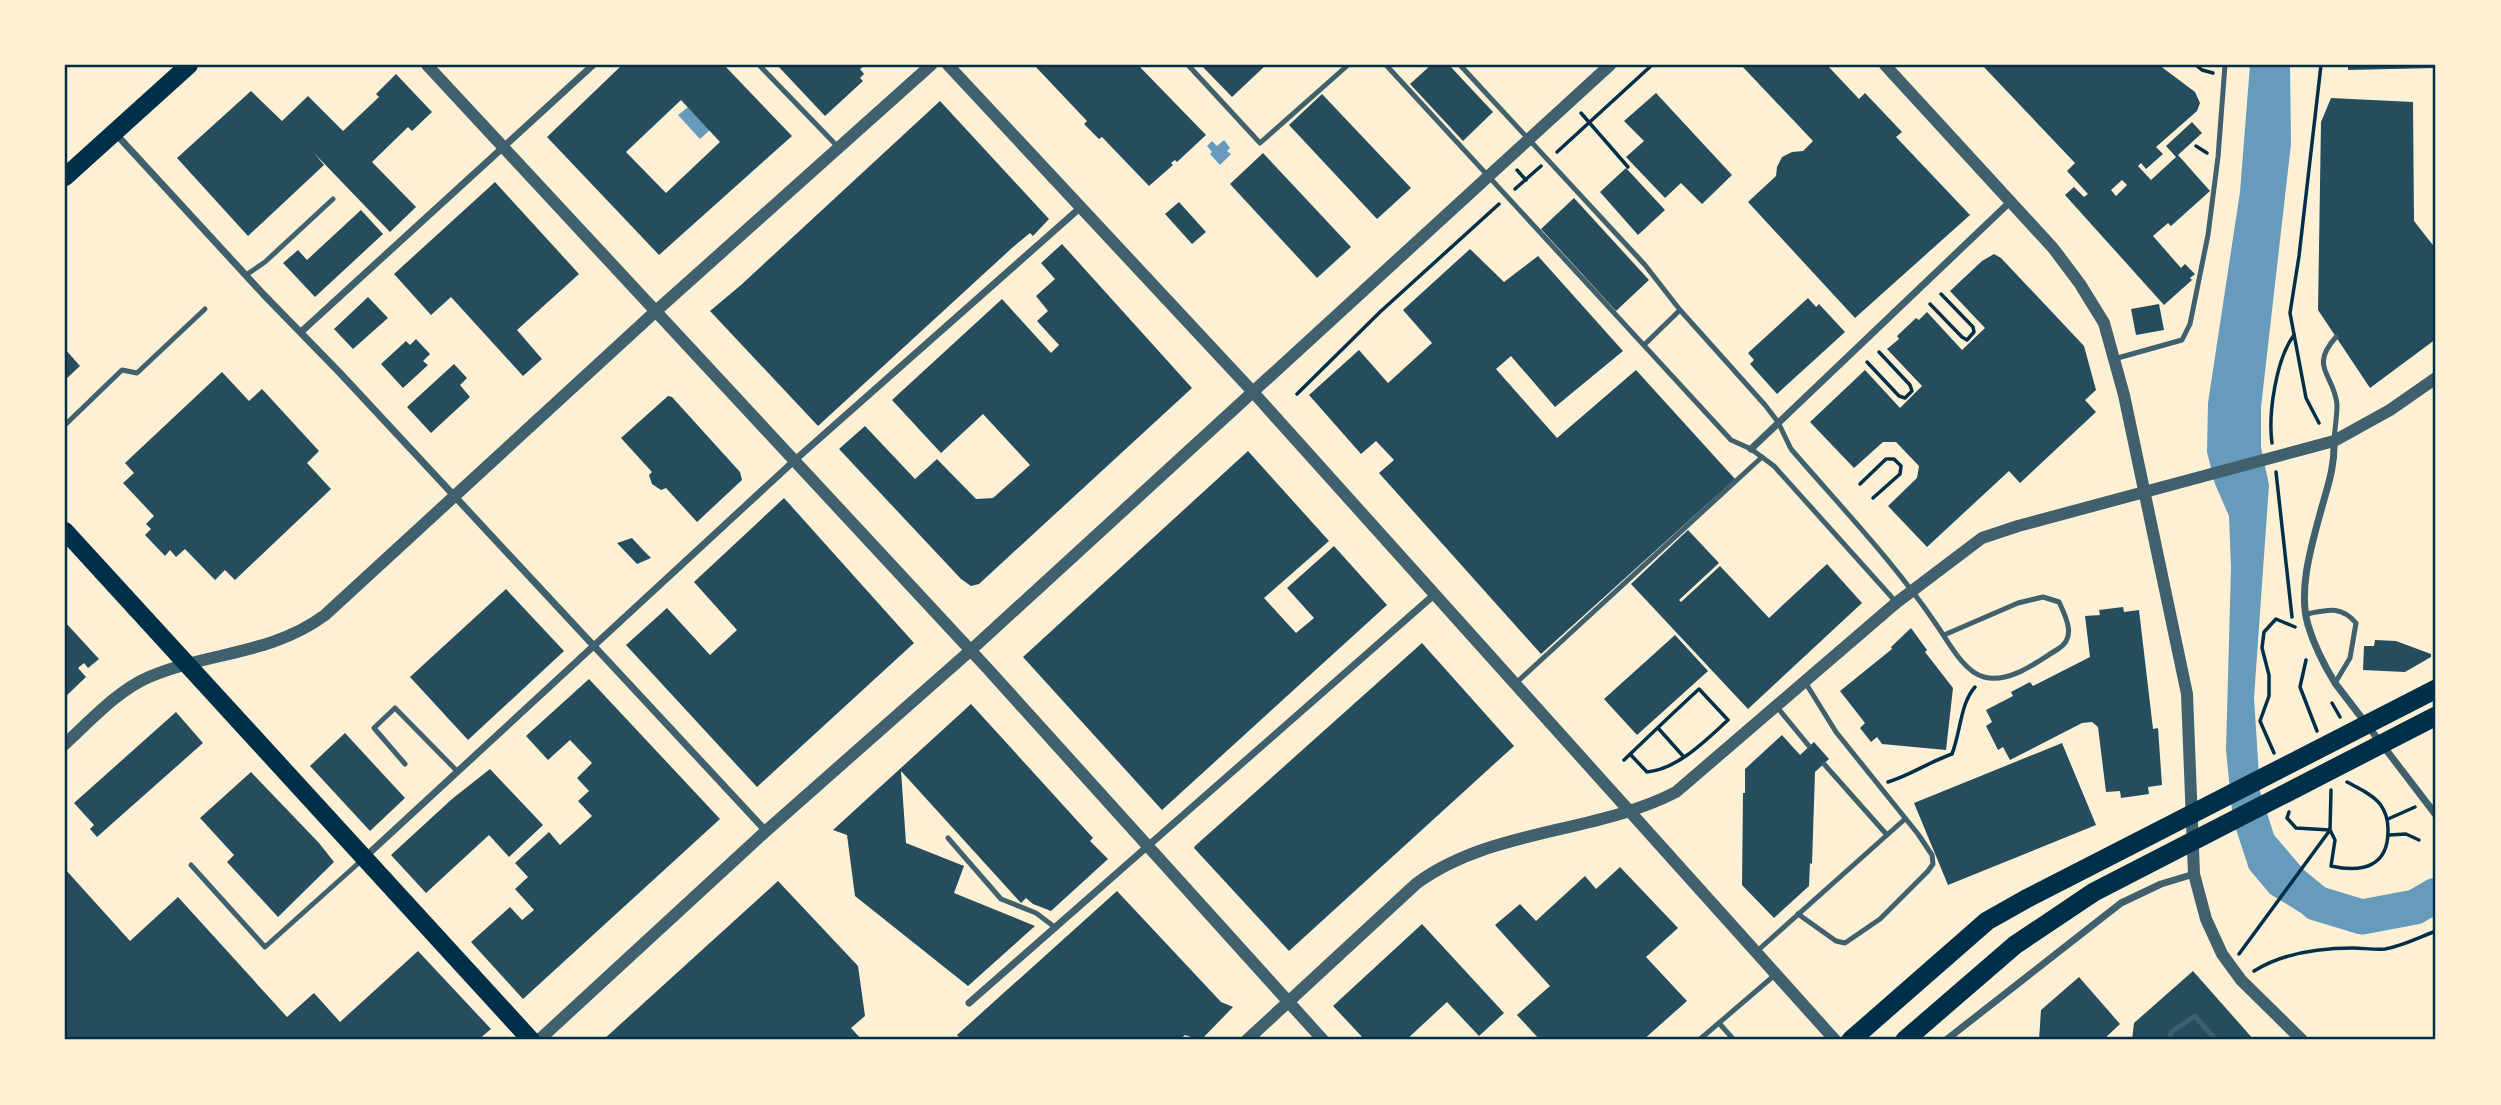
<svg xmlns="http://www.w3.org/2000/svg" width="2501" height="1105" viewBox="0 0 2501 1105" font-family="'Source Sans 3',sans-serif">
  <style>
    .water { fill: #669bbc }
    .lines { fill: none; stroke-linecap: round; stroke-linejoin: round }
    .river { stroke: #669bbc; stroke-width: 35 }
    .building { fill: #264d5e; fill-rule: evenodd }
    .path { stroke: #003049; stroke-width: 3.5 }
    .service { stroke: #3f606c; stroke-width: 5 }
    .minor { stroke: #3f606c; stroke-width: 7 }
    .tertiary { stroke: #3f606c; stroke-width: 12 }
    .primary { stroke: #003049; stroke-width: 18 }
    .trunk { stroke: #003049; stroke-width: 19 }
    .neatline { fill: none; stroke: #003049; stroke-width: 2.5 }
  </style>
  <rect width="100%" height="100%" fill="#fdf0d5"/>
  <g class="water">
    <polygon points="2250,65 2290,65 2291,144 2261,407 2261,447 2269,485 2254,698 2260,791 2274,835 2304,870 2361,917 2338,925 2301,913 2270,894 2249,869 2233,820 2226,750 2231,568 2229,516 2215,484 2207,452 2208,403 2240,192"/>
    <polygon points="692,104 713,127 700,139 678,115"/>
    <polygon points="1224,140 1230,148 1227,151 1231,154 1220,165 1210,154 1212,152 1207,146 1212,141 1217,146"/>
  </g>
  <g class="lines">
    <polyline class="river" points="2316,903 2362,917 2415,907 2436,895"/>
  </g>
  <g class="building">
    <path d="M622,65h102l68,71 -133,119 -112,-118zM681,100l39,42 -54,51 -40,-41z"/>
    <polygon points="777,65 865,65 860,69 864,74 860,78 863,81 825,116"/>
    <polygon points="1034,65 1138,65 1206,135 1177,162 1175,160 1171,163 1173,165 1149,186 1102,137 1099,139 1084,124 1087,121"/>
    <polygon points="1201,65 1266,65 1232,97"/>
    <polygon points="1431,65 1449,65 1493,112 1463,141 1410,84"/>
    <polygon points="1741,65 1827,65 1859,99 1865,93 1902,132 1896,137 1970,215 1855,318 1748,202 1776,176 1777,167 1782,157 1792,152 1803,151 1813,141"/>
    <path d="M1982,65h177l36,27 5,11 -3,8 -41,36 7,7 -17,15 -5,-6 -3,3 13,14 25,-23 -10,-11 26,-24 10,11 -24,22 32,36 -39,35 -3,-3 -15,13 28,32 4,-4 10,10 -5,4 2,2 -28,25 -99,-110 9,-8 10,10 4,-3 -21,-23 8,-8zM2122,180l5,5 -11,11 -5,-6z"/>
    <polygon points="2348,65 2436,65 2436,68 2348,70"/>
    <polygon points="396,74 432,112 412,131 408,127 372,162 416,207 390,232 314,153 324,165 248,236 177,158 251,91 282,121 308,96 343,131 379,97 376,94"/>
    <polygon points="1656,93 1732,175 1702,204 1681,183 1665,198 1626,157 1644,141 1624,121"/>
    <polygon points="1322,94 1411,188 1377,219 1289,125"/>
    <polygon points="2331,98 2413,102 2414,221 2436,249 2436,339 2370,388 2318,310 2321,122"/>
    <polygon points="940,101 1049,219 1033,236 1030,233 1013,247 818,426 710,311 741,285"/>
    <polygon points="1263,153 1351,247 1317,278 1230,184"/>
    <polygon points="1626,168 1665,210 1638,235 1600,192"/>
    <polygon points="495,182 579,274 517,330 542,359 523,376 451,297 431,315 394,274"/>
    <polygon points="1574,198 1649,280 1616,311 1541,229"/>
    <polygon points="1179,202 1206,232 1192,244 1165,214"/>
    <polygon points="361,210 383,234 315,297 283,263 298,250 307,260"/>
    <polygon points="1062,244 1192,388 979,584 971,586 961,579 839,449 865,426 915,479 937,459 976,499 993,498 1030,465 983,414 941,453 892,400 1002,299 1051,353 1059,345 1037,321 1048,311 1036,296 1055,279 1041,263"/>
    <polygon points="1470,249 1504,282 1538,256 1623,351 1555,407 1511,356 1496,369 1557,438 1636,370 1735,479 1541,654 1379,473 1394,460 1376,441 1361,454 1309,395 1359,350 1388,383 1432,343 1403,310"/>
    <polygon points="1994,254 2001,258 2084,346 2096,390 2085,400 2096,412 2020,483 2009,471 1927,547 1888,506 1917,478 1919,466 1896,442 1883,442 1854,468 1810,422 1865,370 1900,408 1922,386 1887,349 1899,339 1897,336 1916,318 1919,320 1927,312 1962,350 1985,328 1950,291 1982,261"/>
    <polygon points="368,297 388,318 353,349 334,329"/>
    <polygon points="1808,298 1816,307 1819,304 1845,332 1777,394 1750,364 1754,360 1748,353"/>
    <polygon points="2159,304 2164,330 2136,335 2131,309"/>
    <polygon points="416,339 430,354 423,361 428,365 403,388 381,364 406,341 410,345"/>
    <polygon points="65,349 80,366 65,380"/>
    <polygon points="454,364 467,378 460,385 470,397 431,433 407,407"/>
    <polygon points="222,372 249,401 262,389 319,451 307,463 331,489 235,580 225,570 215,580 185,549 176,557 170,550 165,556 145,535 151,529 146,524 154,516 123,483 134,473 125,463"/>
    <polygon points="668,396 672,397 740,472 742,480 697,522 666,488 661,490 652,484 649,475 652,472 621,438"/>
    <polygon points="1248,451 1329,541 1264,598 1296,633 1314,618 1287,588 1334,546 1387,605 1162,810 1023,657"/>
    <polygon points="784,498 914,643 757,787 626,645 667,608 710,655 737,630 694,582"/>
    <polygon points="1688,530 1719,563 1679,600 1681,602 1720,566 1769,618 1827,564 1862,603 1748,709 1631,584"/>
    <polygon points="632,538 643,550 651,558 637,564 617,543"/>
    <polygon points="506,589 564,651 468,740 410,677"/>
    <polygon points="2123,607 2124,612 2139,610 2153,729 2158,728 2162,785 2148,787 2149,794 2121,798 2120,791 2106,792 2098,727 2092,722 2082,723 2010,760 2003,747 1998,750 1986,726 1992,722 1986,710 2013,696 2011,692 2030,682 2033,686 2090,657 2085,616 2100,615 2099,610"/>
    <polygon points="65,622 99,659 88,668 84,663 78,668 86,677 65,697"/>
    <polygon points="1911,628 1927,650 1925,652 1953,688 1946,750 1882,744 1877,737 1871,742 1860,728 1865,723 1840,691 1892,649 1891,647"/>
    <polygon points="1675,635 1708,671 1637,735 1604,699"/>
    <polygon points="2375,640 2396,641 2431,654 2431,657 2405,672 2363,670 2364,646 2374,646"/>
    <polygon points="1422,643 1514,746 1289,951 1194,848 1195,846"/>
    <polygon points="589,679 720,819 523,999 471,942 510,907 522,920 534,910 515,889 528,877 515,863 549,832 560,845 592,816 578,801 589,791 577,778 592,763 570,740 548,760 526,736"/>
    <polygon points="971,704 1093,838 1090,841 1108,859 1051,911 1033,904 1026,898 1021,903 901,771 906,843 964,866 954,893 1035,926 968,986 855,896 847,835 833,830"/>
    <polygon points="176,712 203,743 97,837 90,829 94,825 74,803"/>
    <polygon points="345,733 405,798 370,831 310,766"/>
    <polygon points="1782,735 1800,755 1814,742 1829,759 1815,772 1812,864 1810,863 1809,886 1774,918 1742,885 1743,793 1745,793 1745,769"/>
    <polygon points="2062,743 2096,825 1948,885 1914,803"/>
    <polygon points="490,769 543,825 509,857 489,835 426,893 391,855 452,799"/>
    <polygon points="251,772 319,843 334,862 278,917 227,862 234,855 200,818"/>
    <polygon points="1620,867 1678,928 1646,957 1687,1001 1643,1040 1540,1040 1517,1015 1550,986 1495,925 1520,904 1536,921 1585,876 1596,889"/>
    <polygon points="65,869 130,941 178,897 287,1017 314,993 340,1022 418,951 491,1029 478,1040 65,1040"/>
    <polygon points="778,881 858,966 865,1016 851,1028 862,1040 603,1040"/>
    <polygon points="1117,891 1221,1002 1233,1007 1201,1040 1185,1035 1179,1040 962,1040 957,1035"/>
    <polygon points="1422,924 1504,1013 1479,1036 1447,1002 1406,1040 1365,1040 1333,1006"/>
    <polygon points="2193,971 2254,1040 2132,1040 2134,1023"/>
    <polygon points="2079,977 2120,1024 2103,1040 2039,1040 2041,1010"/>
  </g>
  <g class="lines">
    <g class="path">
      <polyline points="2196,65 2202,70 2213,73"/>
      <polyline points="1581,113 1628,167"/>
      <polyline points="2196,146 2207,153"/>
      <polyline points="1557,152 1652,65"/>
      <polyline points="1517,170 1526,180"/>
      <polyline points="1515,189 1541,166"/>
      <polyline points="1930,304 1962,337 1967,340 1974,332 1973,327 1941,294"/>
      <polyline points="1867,362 1899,396 1905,398 1912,391 1910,385 1879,352"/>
      <polyline points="1297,394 1380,312 1499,204"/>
      <polyline points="2319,423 2306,398 2290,313 2299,256 2321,65"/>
      <path d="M2272,443c-4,-29 4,-84 22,-108"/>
      <polyline points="2276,472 2292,617"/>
      <polyline points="1860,484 1886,459 1894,459 1901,466 1900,474 1873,498"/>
      <polyline points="2306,660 2300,687 2317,731"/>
      <polyline points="2332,703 2340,717"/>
      <polyline points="1658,728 1683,756"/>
      <polyline points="2274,753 2260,721 2269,696 2269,675 2262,648 2264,632 2276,619 2295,627"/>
      <path d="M1624,760c25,-24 50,-48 75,-71l29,31c-22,20 -50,49 -81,52l-17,-18"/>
      <path d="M1888,782c23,-7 41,-20 64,-28 9,-23 8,-50 23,-67"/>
      <polyline points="2289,812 2287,818 2296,828 2330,830 2331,790"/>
      <polyline points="2388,819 2415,807"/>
      <polyline points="2389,835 2406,834 2419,840"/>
      <path d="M2239,954l91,-124 5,10 -4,26c31,7 58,1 57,-37 0,-10 -2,-17 -8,-25 -8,-10 -22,-16 -33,-22"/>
      <path d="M2254,971c29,-18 65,-23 99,-23 10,0 22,2 32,1 18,-3 35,-12 51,-18"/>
    </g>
    <g class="service">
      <polyline points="759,65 839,148"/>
      <polyline points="1188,65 1260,143 1348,65"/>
      <polyline points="1386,65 1731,440 1751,449 1774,466 1896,602"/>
      <path d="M1460,65l185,200 35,45 85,95 13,17 13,27c50,58 104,114 147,178 11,16 26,45 46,50 26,7 54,-16 74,-28 19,-11 8,-32 1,-47l-16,-5 -25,6 -74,32"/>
      <polyline points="246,275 265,262 333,199"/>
      <polyline points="1644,345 1680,310"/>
      <polyline points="2114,359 2182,340 2190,324 2208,235 2218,157 2225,65"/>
      <polyline points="65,425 122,370 137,373 205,309"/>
      <path d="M2334,439c1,-11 3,-23 3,-34 -2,-30 -29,-37 -1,-68"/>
      <path d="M2307,614c20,-4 34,-9 49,9l-6,35 -15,25"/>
      <polyline points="1517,682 1762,457"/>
      <polyline points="1777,707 1809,746"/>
      <polyline points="405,764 374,728 395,708 457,771"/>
      <polyline points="1887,835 1905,819"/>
      <polyline points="948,838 1001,899 1036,913 1056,928"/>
      <polyline points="191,865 265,947 362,860"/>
      <polyline points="1798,914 1836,941 1845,943 1880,919 1928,871 1933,864 1932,855 1918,834 1836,732 1805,682"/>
      <polyline points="1756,952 1887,835 1824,764"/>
      <polyline points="1719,1023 1734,1040"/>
      <polyline points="1699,1040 1776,974"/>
      <polyline points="2170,1040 2171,1032 2195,1016 2216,1040"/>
    </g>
    <g class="minor">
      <polyline points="115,133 264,295 340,373 766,831"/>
      <polyline points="301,332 593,65"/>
      <path d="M2334,441c1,27 -7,47 -14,73 -9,33 -22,77 -12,111 6,20 16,40 27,58l101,132"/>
      <polyline points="1751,449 2011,201"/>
      <polyline points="364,858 795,460 1081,207"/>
      <polyline points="969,1003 1435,594"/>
      <polyline points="1946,1040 2121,903 2161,884 2194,874"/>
    </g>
    <g class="tertiary">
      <polyline points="427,65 987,668 1323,1040"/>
      <polyline points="948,65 1253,392 1835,1040"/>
      <polyline points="1885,65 2053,248 2080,284 2104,323 2124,395 2187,694 2194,874 2206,919 2222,954 2241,980 2302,1040"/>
      <path d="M65,744c24,-22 53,-54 84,-67 59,-25 122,-22 176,-62l331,-304 275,-246"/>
      <polyline points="539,1040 766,831 971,650 1610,65"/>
      <path d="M1247,1040l170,-157c76,-55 178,-49 259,-91l220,-189 86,-65 36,-12 316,-85 56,-31 46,-32"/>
    </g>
    <g class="primary">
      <polyline points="65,177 189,65"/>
      <polyline points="65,531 531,1040"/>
    </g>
    <g class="trunk">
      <polyline points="1851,1040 1987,921 2026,899 2436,689"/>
      <polyline points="1905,1040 2015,945 2094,892 2436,716"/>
    </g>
  </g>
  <rect width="2501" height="1105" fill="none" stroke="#fdf0d5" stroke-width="133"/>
  <rect x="66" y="66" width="2368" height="972" class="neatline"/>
</svg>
